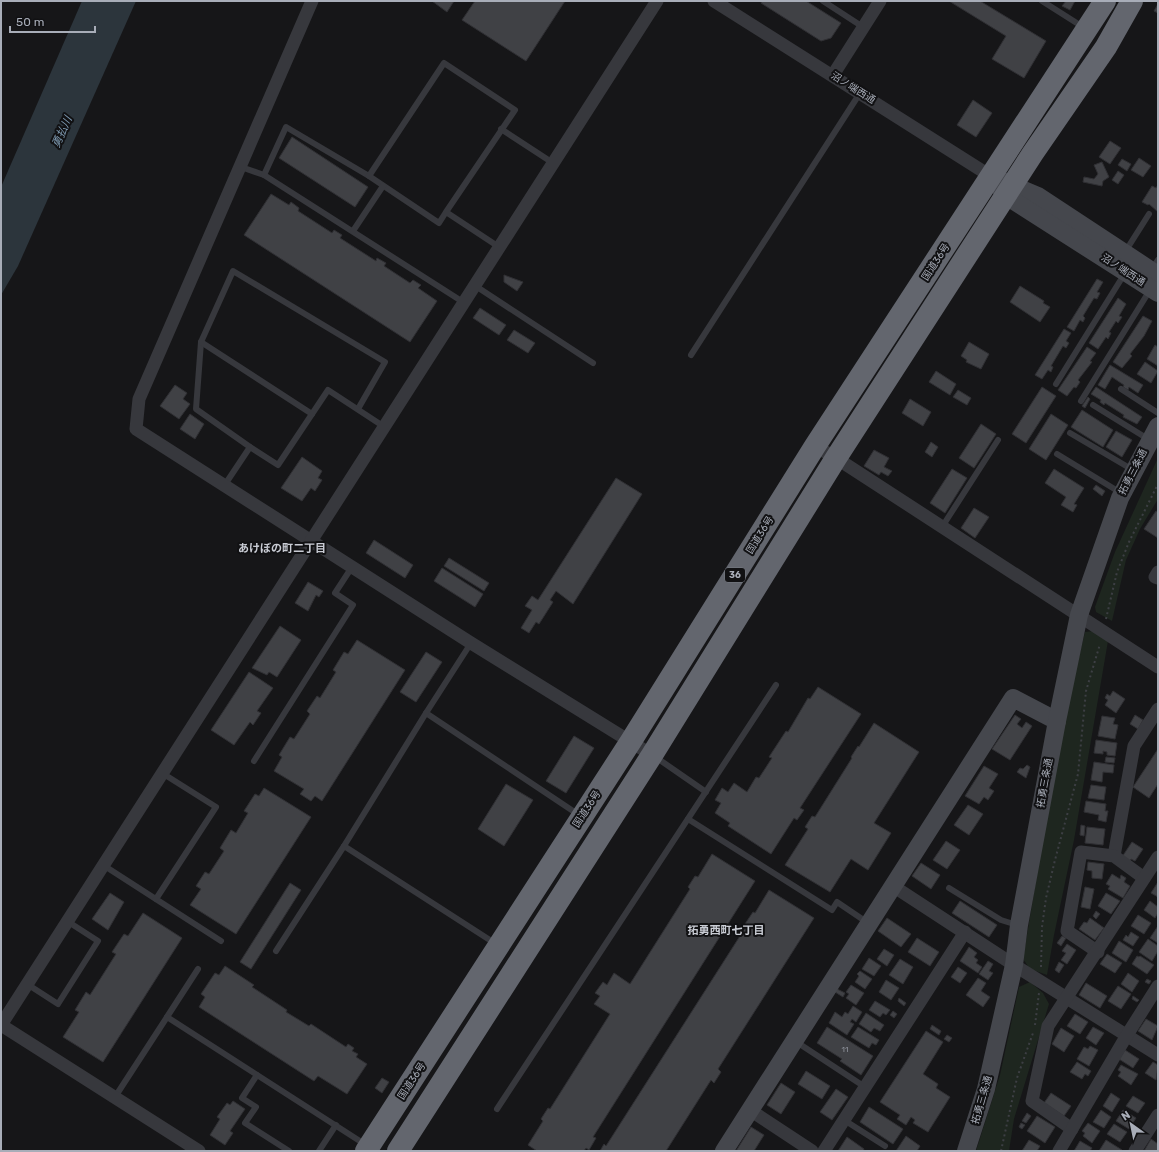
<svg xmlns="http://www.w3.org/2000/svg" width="1159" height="1152" viewBox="0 0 1159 1152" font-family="Rubik,'Noto Sans JP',sans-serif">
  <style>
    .green { fill: #1e261f }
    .water { fill: #2c353c }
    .building { fill: #404145; stroke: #303034 }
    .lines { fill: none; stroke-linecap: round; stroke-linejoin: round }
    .path { stroke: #3d3f44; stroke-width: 2; stroke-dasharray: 2 3; stroke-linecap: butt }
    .lane { stroke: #37383d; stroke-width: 6 }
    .street { stroke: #37383d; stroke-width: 13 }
    .secondary { stroke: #45474d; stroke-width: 18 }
    .highway { stroke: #63666e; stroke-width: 22 }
    .labels { text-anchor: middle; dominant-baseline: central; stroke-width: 4; stroke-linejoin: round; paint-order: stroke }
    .number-label { font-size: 8px; fill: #8e929b }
    .shield { fill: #111113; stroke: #7b7e86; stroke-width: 1 }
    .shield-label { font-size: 9px; font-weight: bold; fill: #a8adb8 }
    .street-label { font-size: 10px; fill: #a8adb8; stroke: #111113 }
    .water-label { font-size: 11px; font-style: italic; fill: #7f9bb3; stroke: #111113 }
    .neighbourhood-label { font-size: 11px; font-weight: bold; fill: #c9ccd4; stroke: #111113 }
  </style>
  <rect width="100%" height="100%" fill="#161618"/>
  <g class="green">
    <polygon points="1158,458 1158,499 1140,529 1126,560 1112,621 1096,612 1095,607 1115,552"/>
    <polygon points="1093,631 1108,641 1074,840 1054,935 1047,975 1030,969 1023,959 1060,735 1085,632"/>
    <polygon points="1030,982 1043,993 1049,1004 1014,1119 1009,1151 976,1151 1000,1075 1019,987"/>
  </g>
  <polygon class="water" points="82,1 136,1 18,266 1,295 1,187"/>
  <g class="building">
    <polygon points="432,1 454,1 447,12"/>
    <polygon points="475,1 565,1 526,61 462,20"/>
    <polygon points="762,1 806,1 841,23 831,38 821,41 761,3"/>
    <polygon points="949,1 980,1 1046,41 1024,78 992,59 1006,36"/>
    <polygon points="1066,1 1075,1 1070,10 1062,6"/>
    <polygon points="1158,4 1158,13 1154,11"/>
    <polygon points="973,100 992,113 976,137 957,125"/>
    <polygon points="292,137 368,187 355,207 279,158"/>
    <polygon points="1110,141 1121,148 1110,164 1099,157"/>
    <polygon points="1139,158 1151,166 1143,177 1131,170"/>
    <polygon points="1122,159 1131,164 1127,171 1118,165"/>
    <polygon points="1102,162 1109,177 1103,181 1102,186 1083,182 1084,177 1094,179 1098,174 1094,165"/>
    <polygon points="1118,171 1124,175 1118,184 1112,180"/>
    <polygon points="1158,185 1158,212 1149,204 1148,205 1142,202 1152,186 1156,188"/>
    <polygon points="271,194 289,205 291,202 299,208 298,211 332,233 334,230 342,235 340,238 376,261 377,258 386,263 384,266 410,283 413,280 421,285 418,288 437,301 410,342 244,235"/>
    <polygon points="504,275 523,282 517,291 504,282"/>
    <polygon points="1097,279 1103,282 1097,292 1100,293 1097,299 1094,298 1083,316 1085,318 1083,322 1080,320 1074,331 1067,327"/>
    <polygon points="1020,286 1044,301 1043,303 1050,307 1040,322 1010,302"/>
    <polygon points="1118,298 1126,304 1119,316 1122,317 1118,323 1116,321 1109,332 1111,333 1108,339 1106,337 1098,349 1089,343"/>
    <polygon points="480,308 506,325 499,335 473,318"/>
    <polygon points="1143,316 1152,321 1144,336 1130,354 1132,356 1122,368 1113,362"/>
    <polygon points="1064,329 1071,333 1066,341 1069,343 1066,348 1063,346 1051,366 1053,367 1051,372 1048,370 1042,379 1035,375"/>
    <polygon points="514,330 535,343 528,353 507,340"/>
    <polygon points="969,342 989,354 981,369 966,362 967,360 961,356"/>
    <polygon points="1155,345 1158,347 1158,366 1147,359"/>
    <polygon points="1087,347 1096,353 1090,361 1092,362 1078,380 1080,382 1076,388 1074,387 1067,396 1058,390"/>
    <polygon points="1145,362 1158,371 1151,383 1137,374"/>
    <polygon points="1110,365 1143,385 1138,393 1129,387 1128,390 1123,387 1124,385 1112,377 1105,389 1098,385"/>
    <polygon points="936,371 956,384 950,395 929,382"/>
    <polygon points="175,385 187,393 183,399 190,404 179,419 160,406"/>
    <polygon points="1042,387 1056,396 1026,443 1012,434"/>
    <polygon points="1096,387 1142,417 1137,424 1123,417 1124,415 1105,403 1104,405 1100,402 1101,400 1091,394"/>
    <polygon points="958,390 971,398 967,405 953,397"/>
    <polygon points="1088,397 1090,399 1085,408 1082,406"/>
    <polygon points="910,399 931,412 923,426 902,413"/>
    <polygon points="1082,410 1113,430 1103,447 1071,427"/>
    <polygon points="190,414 204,424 195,439 180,429"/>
    <polygon points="1051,414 1068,425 1046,460 1029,449"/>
    <polygon points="981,424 996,434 974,468 959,458"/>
    <polygon points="1116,431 1132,440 1122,457 1106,447"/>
    <polygon points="931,442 938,447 932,457 925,452"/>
    <polygon points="874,450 889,458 884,467 892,471 888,476 881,472 879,475 864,466"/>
    <polygon points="302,457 322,471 318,478 322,480 315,491 311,488 302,501 281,488"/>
    <polygon points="952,469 967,478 945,513 930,503"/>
    <polygon points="1054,469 1084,488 1074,504 1077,505 1073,512 1061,505 1066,497 1045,483"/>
    <polygon points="616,478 642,494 573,604 556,591 550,600 553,602 539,624 536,622 529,633 521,628 532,610 525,606 532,596 538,600"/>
    <polygon points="1096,485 1105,491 1102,496 1093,489"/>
    <polygon points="974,508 989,517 975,538 961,528"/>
    <polygon points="1156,511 1158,512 1158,538 1144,529"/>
    <polygon points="374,540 413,565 405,578 366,553"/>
    <polygon points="449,558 489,583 484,591 444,566"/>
    <polygon points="442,568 483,594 475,607 434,581"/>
    <polygon points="308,582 323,591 319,597 316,595 308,611 295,603"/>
    <polygon points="280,626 301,640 277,677 269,672 267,675 252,668"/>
    <polygon points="357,640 405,670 322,801 315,796 311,801 300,794 304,789 274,771 282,757 279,755 290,737 294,739 310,714 307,711 317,696 320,698 336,672 333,670 344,652 348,654"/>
    <polygon points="426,652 442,662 416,702 400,692"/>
    <polygon points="249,672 273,688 257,711 261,713 253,725 250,722 234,745 211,730"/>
    <polygon points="818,687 861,714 800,808 804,810 797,820 794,818 771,854 728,826 730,823 715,813 721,803 715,800 722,788 728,792 734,783 747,792 756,777 759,778 772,758 769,757 786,731 788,732 808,698 810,699"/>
    <polygon points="1113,691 1125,699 1116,713 1105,705 1108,700 1105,698 1107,694 1110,696"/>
    <polygon points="1015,715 1021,719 1017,724 1022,728 1026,722 1032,726 1010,760 992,749"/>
    <polygon points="1135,715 1143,720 1138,729 1130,724"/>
    <polygon points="1102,716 1115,718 1113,724 1118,725 1115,739 1098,736"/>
    <polygon points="874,723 919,752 874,823 891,833 868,870 851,859 830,892 785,865 808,829 805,827 812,816 815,817 852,758 851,757 858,746 859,747"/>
    <polygon points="574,736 594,748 566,793 546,781"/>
    <polygon points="1096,740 1117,743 1115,756 1107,755 1107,752 1103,751 1103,754 1094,753"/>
    <polygon points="1158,749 1158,784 1149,798 1133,787"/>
    <polygon points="1106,757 1115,758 1114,763 1105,762"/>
    <polygon points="1094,762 1114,765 1113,773 1103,772 1102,782 1091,780"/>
    <polygon points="1027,765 1030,767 1026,778 1017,772 1020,768 1023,769"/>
    <polygon points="984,766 998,774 989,788 994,791 988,800 984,797 979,804 965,796"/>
    <polygon points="506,784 533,800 504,846 478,829"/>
    <polygon points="1091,785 1106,787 1104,800 1088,798"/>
    <polygon points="264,788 311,817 236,934 190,905 201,889 196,886 205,872 209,874 224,851 220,848 231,830 236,833 248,813 244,811 255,794 259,796"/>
    <polygon points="1086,801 1106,804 1105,811 1108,811 1106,822 1098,820 1099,815 1084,812"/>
    <polygon points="968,805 983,814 969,835 954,825"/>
    <polygon points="1081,825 1085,826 1084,836 1080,835"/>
    <polygon points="1087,827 1105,829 1103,845 1085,843"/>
    <polygon points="946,841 960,850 947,869 933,860"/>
    <polygon points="1132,842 1143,849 1135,861 1131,859 1129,862 1122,857"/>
    <polygon points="712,854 755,881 593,1137 596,1138 589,1150 586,1148 584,1151 537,1151 528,1145 543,1121 541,1119 548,1108 550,1109 610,1014 594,1004 600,996 595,993 603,982 607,985 614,973 630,984 690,889 688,887 695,876 698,877"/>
    <polygon points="1088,862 1104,864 1102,879 1092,878 1092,871 1087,870"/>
    <polygon points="921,863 940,875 931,889 912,876"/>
    <polygon points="1112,874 1120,879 1121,875 1126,878 1124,882 1130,886 1123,898 1108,889 1110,886 1106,884"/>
    <polygon points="1158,882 1158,897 1151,893"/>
    <polygon points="290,883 301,890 251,969 240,962"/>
    <polygon points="1085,887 1094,889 1090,909 1081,907"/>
    <polygon points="769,890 814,918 718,1069 721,1072 714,1083 711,1080 666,1151 600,1151 604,1144 606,1146 747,925 745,924 753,912 755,913"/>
    <polygon points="110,893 124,902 108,930 92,919"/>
    <polygon points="1106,893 1120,901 1111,914 1098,906"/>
    <polygon points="960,901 997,925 989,937 952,913"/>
    <polygon points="1150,901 1158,907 1158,913 1155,918 1144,910"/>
    <polygon points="1096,911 1100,914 1096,919 1093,916"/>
    <polygon points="143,913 182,938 103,1062 63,1037 79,1012 75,1010 86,992 90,995 116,954 112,952 124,934 128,936"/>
    <polygon points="1138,915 1151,923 1144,934 1131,926"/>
    <polygon points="887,918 911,934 901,947 878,931"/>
    <polygon points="1090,918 1104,928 1095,940 1079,929 1084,922 1087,923"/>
    <polygon points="1158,926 1158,943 1150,938"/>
    <polygon points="1131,932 1139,937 1133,946 1123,940 1126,935 1128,937"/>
    <polygon points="1062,936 1066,938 1061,946 1057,943"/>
    <polygon points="917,938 939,952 930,966 908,952"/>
    <polygon points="1148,939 1158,946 1158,951 1152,961 1139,952"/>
    <polygon points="1119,941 1133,950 1126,962 1112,953"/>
    <polygon points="1067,944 1076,950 1067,964 1061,960 1066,953 1062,951"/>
    <polygon points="969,947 977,953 974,957 978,960 976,963 982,967 978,973 960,961"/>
    <polygon points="884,949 894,955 887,966 877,959"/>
    <polygon points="1107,954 1122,963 1115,973 1100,964"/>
    <polygon points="1137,956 1139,957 1140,956 1154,965 1147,974 1132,964"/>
    <polygon points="869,958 881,966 874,976 862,969"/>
    <polygon points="900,959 913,967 903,984 889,975"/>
    <polygon points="988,961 993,964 989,971 993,973 988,980 979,974"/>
    <polygon points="1059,962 1064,965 1059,973 1055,970"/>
    <polygon points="225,966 254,985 252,987 287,1010 286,1012 309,1026 311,1024 346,1047 348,1044 354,1048 352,1051 358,1054 356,1057 367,1064 347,1094 318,1076 314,1081 199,1007 205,997 201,994 215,973 219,975"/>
    <polygon points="958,967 967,973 960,983 951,977"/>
    <polygon points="860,971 872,979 865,989 855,982 859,976 857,974"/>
    <polygon points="1128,973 1139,981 1132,992 1121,984"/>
    <polygon points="978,978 986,983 981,991 990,997 983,1007 966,995"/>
    <polygon points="1147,979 1151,981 1149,984 1145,982"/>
    <polygon points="886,980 899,988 891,1000 879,992"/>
    <polygon points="1086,983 1107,996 1100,1008 1079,995"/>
    <polygon points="851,985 864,993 856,1005 846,998 849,994 846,992"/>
    <polygon points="1118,986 1131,994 1121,1009 1108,1001"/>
    <polygon points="837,989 845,993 843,997 835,992"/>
    <polygon points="1133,996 1139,1000 1137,1002 1132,999"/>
    <polygon points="899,998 906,1003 904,1006 898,1001"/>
    <polygon points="875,1001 890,1010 886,1015 883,1013 880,1017 869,1010"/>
    <polygon points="853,1006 862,1012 856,1022 852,1019 850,1022 854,1024 847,1035 829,1023 835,1012 842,1017 845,1012 848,1014"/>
    <polygon points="893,1011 897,1014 894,1018 890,1015"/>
    <polygon points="866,1013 884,1025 880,1031 874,1028 871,1032 859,1024"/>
    <polygon points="1075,1014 1088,1022 1080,1034 1067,1026"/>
    <polygon points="1146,1019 1158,1026 1152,1040 1138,1031"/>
    <polygon points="932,1025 941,1031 939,1035 930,1029"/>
    <polygon points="827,1027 873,1056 861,1075 840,1061 842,1059 817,1043"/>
    <polygon points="858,1027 879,1040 876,1045 872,1043 869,1048 851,1037"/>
    <polygon points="1093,1027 1104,1033 1096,1045 1086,1038"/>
    <polygon points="1061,1028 1074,1036 1064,1052 1052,1044"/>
    <polygon points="926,1031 943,1042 923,1074 938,1084 936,1088 950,1097 928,1132 913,1123 915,1120 911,1117 906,1125 897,1119 900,1115 880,1102"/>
    <polygon points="947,1035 952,1038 949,1042 944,1039"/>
    <polygon points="1090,1046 1098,1050 1089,1066 1077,1059 1084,1047 1088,1049"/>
    <polygon points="1125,1050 1139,1059 1133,1068 1119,1059"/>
    <polygon points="1077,1062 1091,1071 1088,1076 1085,1074 1082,1079 1070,1072"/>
    <polygon points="1153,1062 1158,1065 1156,1080 1145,1073"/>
    <polygon points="1121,1065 1138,1074 1131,1085 1118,1076 1121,1072 1118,1070"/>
    <polygon points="806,1071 830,1086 822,1099 798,1084"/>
    <polygon points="382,1078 389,1082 382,1093 375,1088"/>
    <polygon points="781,1083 795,1092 781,1114 767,1105"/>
    <polygon points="836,1089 848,1097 832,1120 820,1112"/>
    <polygon points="1051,1093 1071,1106 1064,1116 1044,1103"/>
    <polygon points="1111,1093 1120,1099 1112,1112 1103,1106"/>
    <polygon points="1133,1096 1145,1103 1138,1113 1126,1106"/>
    <polygon points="233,1101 245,1109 230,1131 233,1133 225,1145 210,1135 220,1119 217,1117 227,1103 230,1105"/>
    <polygon points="869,1107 903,1129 893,1144 860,1122"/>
    <polygon points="1101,1110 1111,1117 1104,1128 1093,1122"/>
    <polygon points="1123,1110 1136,1118 1129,1129 1116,1121"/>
    <polygon points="1027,1113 1031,1116 1026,1123 1022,1121"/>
    <polygon points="1037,1116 1055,1127 1045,1143 1027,1131"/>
    <polygon points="1021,1123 1025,1125 1022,1129 1019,1127"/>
    <polygon points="1088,1123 1100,1131 1092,1143 1083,1136 1085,1133 1082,1131"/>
    <polygon points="1114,1124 1127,1132 1120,1142 1107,1134"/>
    <polygon points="751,1127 764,1135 754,1151 736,1151"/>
    <polygon points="906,1136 920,1146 917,1151 896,1151"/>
    <polygon points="847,1137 864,1149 863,1151 838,1151"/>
    <polygon points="1151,1139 1158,1144 1158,1151 1144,1151"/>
    <polygon points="1029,1140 1040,1146 1037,1151 1022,1151"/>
    <polygon points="1106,1140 1122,1150 1121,1151 1099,1151"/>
    <polygon points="1080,1141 1092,1148 1090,1151 1074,1151"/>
  </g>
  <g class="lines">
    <g class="path">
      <polyline points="1106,619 1117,572 1129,542 1158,484"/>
      <polyline points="1041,967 1042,927 1046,898 1055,860 1078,774 1086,691 1100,644"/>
      <polyline points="1035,1025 1039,993"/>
      <polyline points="1001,1151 1017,1078 1033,1033"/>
    </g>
    <g class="lane">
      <polyline points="823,1 863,27"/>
      <polyline points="1042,1 1083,27"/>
      <polyline points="501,129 553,163"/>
      <polyline points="241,167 264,175 463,302"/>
      <polyline points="264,175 286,127 369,176"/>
      <polyline points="446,212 515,110 444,63 369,176 439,223 446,212 499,247"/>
      <polyline points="353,231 383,186"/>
      <polyline points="1125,252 1149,214"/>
      <polyline points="1152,269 1158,260"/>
      <polyline points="474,285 593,363"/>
      <polyline points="201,342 196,409 250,447"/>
      <polyline points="691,355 860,93"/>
      <polyline points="1056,384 1125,273"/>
      <polyline points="1121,389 1158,413"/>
      <polyline points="1081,401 1150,290"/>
      <polyline points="1093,405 1148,439"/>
      <polyline points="312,414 201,342 233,271 385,362 358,409"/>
      <polyline points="1070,433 1133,470"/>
      <polyline points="1057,454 1121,493"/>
      <polyline points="224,486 250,447 278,465 328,390 383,426"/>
      <polyline points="942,527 998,440"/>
      <polyline points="471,643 426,713 579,815"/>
      <polyline points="426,713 344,846 496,944"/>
      <polyline points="654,756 706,792"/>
      <polyline points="254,761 353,605 335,593 352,567"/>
      <polyline points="688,819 832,910 837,902 868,923"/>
      <polyline points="103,865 221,941"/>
      <polyline points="949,888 1001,920 1017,925"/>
      <polyline points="156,899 216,807 162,773"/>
      <polyline points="276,951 344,846"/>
      <polyline points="27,984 58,1004 98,941 67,921"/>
      <polyline points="167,1017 198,969"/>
      <polyline points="795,1041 865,1087"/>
      <polyline points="257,1075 242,1098 256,1107 245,1123 289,1151"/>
      <polyline points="115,1097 167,1017 366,1145"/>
      <polyline points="497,1109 776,685"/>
      <polyline points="844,1120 885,1146"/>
      <polyline points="319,1151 336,1125"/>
    </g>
    <g class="street">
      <polyline points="312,1 139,399 136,429 471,643 652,755"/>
      <polyline points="714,1 992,177"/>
      <polyline points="833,75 880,1"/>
      <polyline points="815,446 836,458 1158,667"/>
      <polyline points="1158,572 1155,577 1158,578"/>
      <polyline points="1114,856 1134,746 1158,709"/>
      <polyline points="893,886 1014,965 1158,1055"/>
      <polyline points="1098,952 1067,931 1081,852 1114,856 1144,878"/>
      <polyline points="750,1110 812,1151"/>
      <polyline points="1072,1129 1032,1101 1048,1026 1158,857"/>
      <polyline points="199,1151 1,1025 657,1"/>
      <polyline points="824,1151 965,932"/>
      <polyline points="1059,1151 1127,1035 1158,986"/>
      <polyline points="1135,1151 1158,1115"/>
    </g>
    <g class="secondary">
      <polyline points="1000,180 1038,196 1158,275"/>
      <polyline points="998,185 1006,196 1158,293"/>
      <polyline points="724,1151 1013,698 1057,721"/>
      <polyline points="966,1151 986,1089 1014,965 1019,925 1057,721 1079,615 1120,498 1158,426"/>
    </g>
    <g class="highway">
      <polyline points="366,1151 631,741 815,446 1105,1"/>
      <polyline points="398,1151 652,755 836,458 1033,153 1106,47 1132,1"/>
    </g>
  </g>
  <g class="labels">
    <g class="number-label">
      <text x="845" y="1049">11</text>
    </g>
    <rect class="shield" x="725" y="568" width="20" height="14" rx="3"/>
    <g class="shield-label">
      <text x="735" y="575">36</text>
    </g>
    <g class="street-label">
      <text transform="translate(853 88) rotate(32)">沼ノ端西通</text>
      <text transform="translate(936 262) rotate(-57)">国道36号</text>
      <text transform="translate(1123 270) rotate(33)">沼ノ端西通</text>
      <text transform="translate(1133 472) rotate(-63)">拓勇三条通</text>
      <text transform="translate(760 535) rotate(-58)">国道36号</text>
      <text transform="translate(1045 783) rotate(-80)">拓勇三条通</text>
      <text transform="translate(587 809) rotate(-57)">国道36号</text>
      <text transform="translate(412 1081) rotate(-57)">国道36号</text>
      <text transform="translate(982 1100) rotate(-74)">拓勇三条通</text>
    </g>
    <g class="water-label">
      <text transform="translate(62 132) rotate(-66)">勇払川</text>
    </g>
    <g class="neighbourhood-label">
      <text x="282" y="548">あけぼの町二丁目</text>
      <text x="726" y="930">拓勇西町七丁目</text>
    </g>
  </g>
  <rect width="1159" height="1152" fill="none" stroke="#a8adb8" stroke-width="4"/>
  <g transform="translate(1131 1124) rotate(327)" stroke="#111113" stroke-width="3" paint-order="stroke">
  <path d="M0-3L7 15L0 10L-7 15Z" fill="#a8adb8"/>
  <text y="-6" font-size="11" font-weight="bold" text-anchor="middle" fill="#a8adb8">N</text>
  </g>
  <path d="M10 26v6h85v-6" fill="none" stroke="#a8adb8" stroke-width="2"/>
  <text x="16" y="26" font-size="12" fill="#a8adb8" stroke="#111113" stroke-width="3" paint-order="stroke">50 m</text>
</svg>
